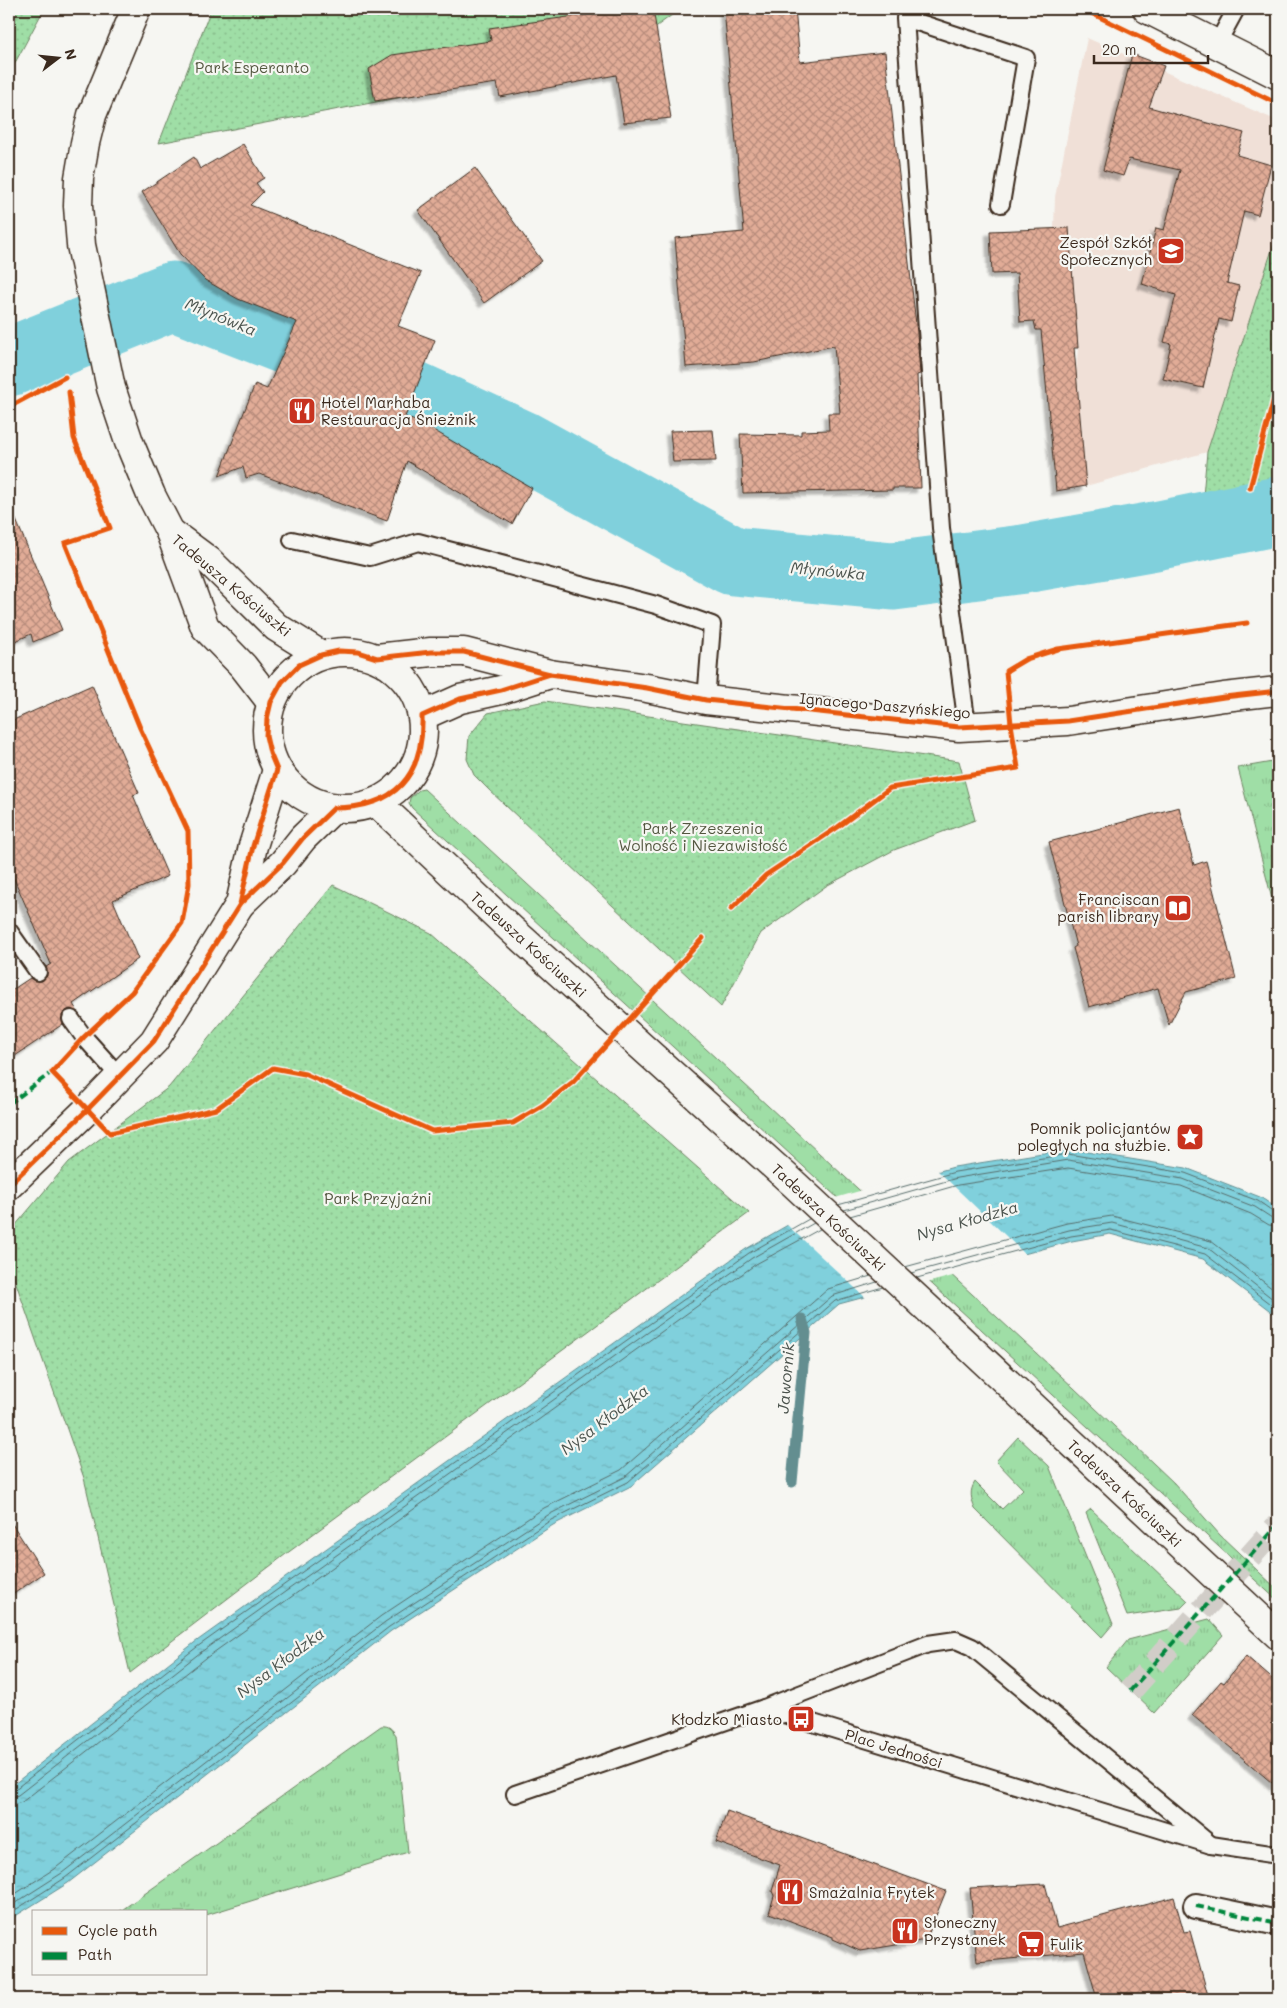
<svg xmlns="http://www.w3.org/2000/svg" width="1287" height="2008" viewBox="0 0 1287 2008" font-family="Mali,sans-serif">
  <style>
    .built { fill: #f0e0d7 }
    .grass { fill: url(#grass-tufts); stroke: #6d8462 }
    .park { fill: url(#park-dots); stroke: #6d8462 }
    .water { fill: url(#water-ripples); stroke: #648e90 }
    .pier { fill: #f6f6f2 }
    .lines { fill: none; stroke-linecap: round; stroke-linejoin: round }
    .shore { stroke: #576c6a; stroke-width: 1 }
    .stream { stroke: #648e90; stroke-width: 11 }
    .river { stroke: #80d0dc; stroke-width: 69 }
    .building { fill: url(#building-cross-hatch); stroke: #3b2a1e; filter: url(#shadow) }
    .pedestrian-tunnel { stroke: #d1cdc8; stroke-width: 24; stroke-dasharray: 24 12; stroke-linecap: butt }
    .service-casing { stroke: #3b2a1e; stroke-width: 20 }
    .pedestrian-casing { stroke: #3b2a1e; stroke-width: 28 }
    .minor-casing { stroke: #3b2a1e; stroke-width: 31 }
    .tertiary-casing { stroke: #3b2a1e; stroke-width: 31 }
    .service { stroke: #f6f6f2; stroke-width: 16 }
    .pedestrian { stroke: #f6f6f2; stroke-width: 24 }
    .minor { stroke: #f6f6f2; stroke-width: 28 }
    .tertiary { stroke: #f6f6f2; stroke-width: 28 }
    .quiet { stroke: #00873e; stroke-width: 4; stroke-dasharray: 8 4; stroke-linecap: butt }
    .cycleway-casing { stroke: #f6f6f2; stroke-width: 8 }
    .cycleway { stroke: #e8590c; stroke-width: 5 }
    .labels { text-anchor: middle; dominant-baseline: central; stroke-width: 4.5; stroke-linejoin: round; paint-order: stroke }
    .park-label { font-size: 15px; fill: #545740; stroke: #f6f6f2 }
    .poi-label { font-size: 15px; fill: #3b2a1e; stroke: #f6f6f2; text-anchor: end }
    .street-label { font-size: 15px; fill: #3b2a1e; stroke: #f6f6f2 }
    .water-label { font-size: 16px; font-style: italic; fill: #4c544e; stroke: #f6f6f2 }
  </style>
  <defs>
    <pattern id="grass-tufts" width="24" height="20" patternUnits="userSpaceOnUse" patternTransform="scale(1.25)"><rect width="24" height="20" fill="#9fdea6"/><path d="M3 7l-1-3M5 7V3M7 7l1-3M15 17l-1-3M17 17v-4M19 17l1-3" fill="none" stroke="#8abf8e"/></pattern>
    <pattern id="park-dots" width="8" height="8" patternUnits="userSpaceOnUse" patternTransform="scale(1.25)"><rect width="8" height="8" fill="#9fdea6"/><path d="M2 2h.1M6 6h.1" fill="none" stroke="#8abf8e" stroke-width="1.8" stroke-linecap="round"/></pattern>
    <pattern id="water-ripples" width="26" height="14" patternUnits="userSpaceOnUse" patternTransform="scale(1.25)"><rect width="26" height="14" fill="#80d0dc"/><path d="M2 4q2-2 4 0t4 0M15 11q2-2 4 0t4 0" fill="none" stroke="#70b3bc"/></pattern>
    <pattern id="building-cross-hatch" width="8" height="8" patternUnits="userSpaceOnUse" patternTransform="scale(1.25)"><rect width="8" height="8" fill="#e1ac97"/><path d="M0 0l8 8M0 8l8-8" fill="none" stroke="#b88c7b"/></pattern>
    <filter id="shadow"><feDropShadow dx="-4.5" dy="4.5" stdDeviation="1" flood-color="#0004"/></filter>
  </defs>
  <rect width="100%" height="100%" fill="#f6f6f2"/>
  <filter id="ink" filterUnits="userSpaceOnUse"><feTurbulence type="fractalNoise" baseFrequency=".02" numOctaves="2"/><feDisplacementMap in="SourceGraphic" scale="10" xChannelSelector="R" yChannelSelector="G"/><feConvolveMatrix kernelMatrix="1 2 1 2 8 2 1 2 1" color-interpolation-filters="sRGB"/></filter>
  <g filter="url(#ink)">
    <polygon class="built" points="1087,38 1278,121 1278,231 1207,452 1086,486 1076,371 1078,348 1069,228 1054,228 1055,197"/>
    <g class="grass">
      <polygon points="1278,761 1278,898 1272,899 1238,768"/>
      <polygon points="424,789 1074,1388 1174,1483 1220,1535 1278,1590 1278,1601 412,808 409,803 410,798 419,790"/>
      <path d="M1018,1437l31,29 64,158 -11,13 -127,-128c-4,-10 -6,-18 0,-27l27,27 21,-20 -27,-28z"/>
      <polygon points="1091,1509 1188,1601 1181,1608 1127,1616 1086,1513"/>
      <polygon points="1209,1619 1223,1635 1154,1713 1106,1667 1128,1640"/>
      <path d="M381,1726c8,-1 11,3 15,9l12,117 -202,63v-3h-87z"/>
    </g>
    <g class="park">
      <polygon points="9,9 44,9 9,74"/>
      <polygon points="211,9 680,9 615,57 159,143"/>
      <polygon points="1278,231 1278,477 1203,496 1207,452"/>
      <polygon points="545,701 959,761 975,820 894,850 826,886 761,933 721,1007 489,790 474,775 467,759 469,736 488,713"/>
      <polygon points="333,885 431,933 749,1213 286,1554 130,1673 84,1478 9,1263 9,1233 69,1162 169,1087"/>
    </g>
    <polygon class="water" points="1068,1149 1186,1168 1260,1197 1278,1209 1278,1317 1203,1259 1110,1234 1072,1241 839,1304 631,1486 553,1525 391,1631 68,1883 9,1920 9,1788 194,1643 746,1249 828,1202 954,1167"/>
    <polygon class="pier" points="936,1169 1027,1256 867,1299 786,1224 828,1200"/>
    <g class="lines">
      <g class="shore">
        <polyline points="838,1205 955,1172 1068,1154 1185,1173 1258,1201 1274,1212 1278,1212"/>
        <polyline points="844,1210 957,1178 1068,1160 1183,1179 1255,1207 1272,1218 1278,1219"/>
        <polyline points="850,1216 958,1185 1068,1168 1181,1186 1251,1214 1269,1225 1278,1226"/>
        <polyline points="905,1267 1067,1223 1112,1216 1211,1241 1278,1293"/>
        <polyline points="911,1273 1069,1230 1112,1223 1208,1248 1278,1303"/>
        <polyline points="917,1278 1071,1236 1111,1230 1205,1254 1278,1310"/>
        <polyline points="9,1792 14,1790 197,1647 749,1253 809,1219"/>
        <polyline points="9,1798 18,1795 201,1652 752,1258 814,1223"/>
        <polyline points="9,1806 22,1802 206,1658 756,1264 820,1229"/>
        <polyline points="9,1898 57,1867 381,1616 544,1508 621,1470 828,1289 871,1276"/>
        <polyline points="9,1907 62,1873 385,1622 548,1515 625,1477 832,1296 877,1282"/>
        <polyline points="9,1914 65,1878 389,1627 551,1520 628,1482 835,1301 883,1287"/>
      </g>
      <polyline class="stream" points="792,1482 806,1333 802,1319"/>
      <g class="river">
        <polyline points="9,362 173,296 337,360 376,379"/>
        <polyline points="413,395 520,444 733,561 893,576 1024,559 1155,536 1278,511"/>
      </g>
    </g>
    <g class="building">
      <polygon points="626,9 653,9 671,118 624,123 616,75 500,97 497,83 375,101 369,69 392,55 491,41 489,28"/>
      <polygon points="724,9 795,9 800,62 885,52 917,333 920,374 917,375 921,488 893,488 893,490 743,493 740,434 801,435 801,431 829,430 828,413 840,413 834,346 754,362 686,367 675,238 744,232"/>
      <polygon points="1132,54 1164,66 1149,107 1244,133 1237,155 1271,165 1258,215 1244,211 1227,283 1239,286 1231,322 1219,319 1203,388 1163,379 1171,344 1164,342 1176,295 1142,284 1156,228 1164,230 1180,170 1129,159 1123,176 1103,170"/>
      <polygon points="243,144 264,178 256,183 263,192 250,205 421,273 398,326 435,340 405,417 423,424 532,488 512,524 407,461 387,521 259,474 246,478 243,467 219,476 255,384 267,389 297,322 238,299 205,280 180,254 142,192 194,157 200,169"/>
      <polygon points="475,168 542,261 484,303 418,210"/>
      <polygon points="1069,228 1078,348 1074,348 1086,486 1056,491 1041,330 1036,330 1034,321 1020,322 1017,273 992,274 990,231"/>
      <polygon points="713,430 716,461 673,462 670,431"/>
      <polygon points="9,503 62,630 33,642 31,634 9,644"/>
      <polygon points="92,685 139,793 133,795 168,876 113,900 138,959 73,1004 78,1012 70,1009 66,1011 62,1015 63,1024 9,1060 9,992 30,978 34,981 43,980 47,976 46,967 51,964 9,867 9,722"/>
      <polygon points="1179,807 1194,865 1206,861 1236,979 1186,992 1169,1025 1158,988 1089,1007 1073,948 1076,946 1049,842"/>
      <polygon points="9,1519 44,1573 9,1597"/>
      <polygon points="1246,1656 1278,1684 1278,1788 1192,1715 1221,1681 1224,1683"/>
      <polygon points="727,1811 946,1891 926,1940 860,1951 833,1939 833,1937 769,1913 774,1896 772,1891 780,1865 716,1842"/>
      <polygon points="1045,1884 1057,1928 1174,1897 1184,1932 1190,1931 1209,1999 1097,1999 1084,1952 977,1962 970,1888"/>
    </g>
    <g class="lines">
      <polyline class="pedestrian-tunnel" points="1130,1691 1278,1525"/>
      <defs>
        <g id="service">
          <polyline points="1217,44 1236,9"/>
          <polyline points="292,540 370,557 418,542 656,605 712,625 706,700"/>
          <polyline points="967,726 941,528 905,18 1026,58 1001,204"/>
          <polyline points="9,931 38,972"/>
          <polyline points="71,1019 84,1037 120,1077"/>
          <polyline points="764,1708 1211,1845 1278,1855"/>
          <polyline points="515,1794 764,1708 928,1644 956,1640 972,1647 1211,1845"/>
        </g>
        <polyline id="pedestrian" points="1196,1906 1278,1923"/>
        <g id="minor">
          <polyline points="1147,9 1278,75"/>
          <polyline points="377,658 431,652 464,652 550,674 647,688 706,700 959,727 1068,721 1224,697 1278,691"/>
          <polyline points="422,716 460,699 501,690 550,674"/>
          <polyline points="240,904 253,846 277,770"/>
          <polyline points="9,1185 87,1110 154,1041 240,904 283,863 303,838 334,808"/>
        </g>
        <g id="tertiary">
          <polyline points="136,9 92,115 85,143 79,178 78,206 81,245 111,388 129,442 151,495 170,532 205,627 243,666 271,702"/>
          <polyline points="170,532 209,561 276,627 321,655"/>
          <circle cx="345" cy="730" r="78"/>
          <polyline points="376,802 511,929 793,1183 1278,1635"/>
        </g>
      </defs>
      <use href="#service" class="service-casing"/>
      <use href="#pedestrian" class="pedestrian-casing"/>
      <use href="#minor" class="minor-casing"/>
      <use href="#tertiary" class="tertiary-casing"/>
      <use href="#service" class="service"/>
      <use href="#pedestrian" class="pedestrian"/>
      <use href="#minor" class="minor"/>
      <use href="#tertiary" class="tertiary"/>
      <g class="quiet">
        <polyline points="9,1104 52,1072"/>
        <polyline points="1130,1691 1278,1525"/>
        <polyline points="1196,1906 1278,1923"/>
      </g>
      <defs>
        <g id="cycleway">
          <polyline points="1083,9 1278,104"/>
          <polyline points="69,392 74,438 110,528 65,543 140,728 188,831 189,884 182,923 132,992 84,1037 52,1072 110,1133 216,1109 273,1068 305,1074 432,1131 513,1123 542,1106 573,1082 703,938"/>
          <polyline points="9,407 65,377"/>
          <polyline points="1250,488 1278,384"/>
          <polyline points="240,904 253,846 277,770 270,753 266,736 267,719 271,702 282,682 299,665 321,655 339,651 358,652 377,658 431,652 464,652 550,674 647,688 706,700 959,727 1068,721 1224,697 1278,691"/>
          <polyline points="731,909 766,875 838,827 890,788 1018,768 1011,724 1006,671 1026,659 1058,649 1247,623"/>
          <path d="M9,1185l78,-75 67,-69 86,-137 43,-41 20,-25 31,-30c61,0 90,-32 88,-92l38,-17 41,-9 49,-16"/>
        </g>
      </defs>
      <use href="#cycleway" class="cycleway-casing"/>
      <use href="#cycleway" class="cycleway"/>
    </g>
  </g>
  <defs>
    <symbol id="school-square" viewBox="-11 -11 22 22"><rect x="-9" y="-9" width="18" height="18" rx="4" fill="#c8321e" stroke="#f6f6f2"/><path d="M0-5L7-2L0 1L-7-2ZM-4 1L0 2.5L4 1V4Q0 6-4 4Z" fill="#fff"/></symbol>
    <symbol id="restaurant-square" viewBox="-11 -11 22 22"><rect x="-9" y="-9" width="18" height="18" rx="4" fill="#c8321e" stroke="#f6f6f2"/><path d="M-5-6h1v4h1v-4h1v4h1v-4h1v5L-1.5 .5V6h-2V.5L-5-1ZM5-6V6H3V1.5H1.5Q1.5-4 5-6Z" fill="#fff"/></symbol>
    <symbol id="library-square" viewBox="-11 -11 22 22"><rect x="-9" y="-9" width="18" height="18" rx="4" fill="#c8321e" stroke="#f6f6f2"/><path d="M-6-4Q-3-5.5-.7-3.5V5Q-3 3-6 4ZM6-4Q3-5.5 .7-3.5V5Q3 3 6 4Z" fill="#fff"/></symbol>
    <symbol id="sight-square" viewBox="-11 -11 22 22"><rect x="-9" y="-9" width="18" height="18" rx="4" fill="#c8321e" stroke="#f6f6f2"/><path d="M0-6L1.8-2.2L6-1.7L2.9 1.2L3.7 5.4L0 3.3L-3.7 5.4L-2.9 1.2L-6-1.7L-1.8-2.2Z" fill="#fff"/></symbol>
    <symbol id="bus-square" viewBox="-11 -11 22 22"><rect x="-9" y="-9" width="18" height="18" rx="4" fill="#c8321e" stroke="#f6f6f2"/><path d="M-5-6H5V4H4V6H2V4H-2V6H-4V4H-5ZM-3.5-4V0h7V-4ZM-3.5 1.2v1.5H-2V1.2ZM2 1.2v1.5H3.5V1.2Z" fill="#fff"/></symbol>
    <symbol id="supermarket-square" viewBox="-11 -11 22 22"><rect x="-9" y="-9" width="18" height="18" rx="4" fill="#c8321e" stroke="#f6f6f2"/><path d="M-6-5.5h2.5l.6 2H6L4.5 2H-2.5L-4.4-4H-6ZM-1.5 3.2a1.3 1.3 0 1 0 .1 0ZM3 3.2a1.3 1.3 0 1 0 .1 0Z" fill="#fff"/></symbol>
  </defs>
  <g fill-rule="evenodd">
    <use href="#school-square" x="1155" y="235" width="32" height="32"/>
    <use href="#restaurant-square" x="286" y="395" width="32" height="32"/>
    <use href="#library-square" x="1162" y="892" width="32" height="32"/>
    <use href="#sight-square" x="1174" y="1121" width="32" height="32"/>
    <use href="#bus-square" x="785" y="1703" width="32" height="32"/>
    <use href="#restaurant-square" x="774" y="1876" width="32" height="32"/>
    <use href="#restaurant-square" x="889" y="1915" width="32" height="32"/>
    <use href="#supermarket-square" x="1015" y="1928" width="32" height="32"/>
  </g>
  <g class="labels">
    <g class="park-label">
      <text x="252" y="67">Park Esperanto</text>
      <text x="703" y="828">Park Zrzeszenia<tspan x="703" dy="17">Wolność i Niezawisłość</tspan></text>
      <text x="378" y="1198">Park Przyjaźni</text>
    </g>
    <g class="poi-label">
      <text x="1152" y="242">Zespół Szkół<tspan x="1152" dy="17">Społecznych</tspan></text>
      <text x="321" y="402" text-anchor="start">Hotel Marhaba<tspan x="321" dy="17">Restauracja Śnieżnik</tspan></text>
      <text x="1159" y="899">Franciscan<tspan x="1159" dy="17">parish library</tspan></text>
      <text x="1171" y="1128">Pomnik policjantów<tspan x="1171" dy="17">poległych na służbie.</tspan></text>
      <text x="782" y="1719">Kłodzko Miasto</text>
      <text x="809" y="1892" text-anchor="start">Smażalnia Frytek</text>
      <text x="924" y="1922" text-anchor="start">Słoneczny<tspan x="924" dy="17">Przystanek</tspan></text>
      <text x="1050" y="1944" text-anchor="start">Fulik</text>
    </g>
    <g class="street-label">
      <text transform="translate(232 585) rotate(40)">Tadeusza Kościuszki</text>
      <text transform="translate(885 705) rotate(5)">Ignacego Daszyńskiego</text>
      <text transform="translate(529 944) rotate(42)">Tadeusza Kościuszki</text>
      <text transform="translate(829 1217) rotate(43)">Tadeusza Kościuszki</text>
      <text transform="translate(1125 1493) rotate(43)">Tadeusza Kościuszki</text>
      <text transform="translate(894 1748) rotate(17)">Plac Jedności</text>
    </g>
    <g class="water-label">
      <text transform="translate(221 316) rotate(22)">Młynówka</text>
      <text transform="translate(828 570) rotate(5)">Młynówka</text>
      <text transform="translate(967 1220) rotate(-16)">Nysa Kłodzka</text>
      <text transform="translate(785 1378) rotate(-85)">Jawornik</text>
      <text transform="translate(604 1419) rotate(-37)">Nysa Kłodzka</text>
      <text transform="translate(280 1662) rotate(-37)">Nysa Kłodzka</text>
    </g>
  </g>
  <rect width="1287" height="2008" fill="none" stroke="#f6f6f2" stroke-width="30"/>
  <rect x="15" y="15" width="1257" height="1978" fill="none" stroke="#3b2a1e" stroke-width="2" filter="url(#ink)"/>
  <rect x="32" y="1910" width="175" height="65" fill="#f6f6f2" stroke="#aba49d"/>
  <rect x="42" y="1927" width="25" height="8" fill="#e8590c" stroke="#aba49d"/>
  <text x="78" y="1936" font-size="15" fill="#3b2a1e">Cycle path</text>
  <rect x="42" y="1952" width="25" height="8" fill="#00873e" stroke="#aba49d"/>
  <text x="78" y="1960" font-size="15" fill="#3b2a1e">Path</text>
  <g transform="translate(58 58) rotate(74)" stroke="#f6f6f2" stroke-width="4" paint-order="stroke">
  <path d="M0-4L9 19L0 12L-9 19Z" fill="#3b2a1e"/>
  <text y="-8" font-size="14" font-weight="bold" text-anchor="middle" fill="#3b2a1e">N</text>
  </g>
  <path d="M1094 55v8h114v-8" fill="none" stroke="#3b2a1e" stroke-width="2.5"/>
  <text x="1102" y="55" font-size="15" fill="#3b2a1e" stroke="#f6f6f2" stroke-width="4" paint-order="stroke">20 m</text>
</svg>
